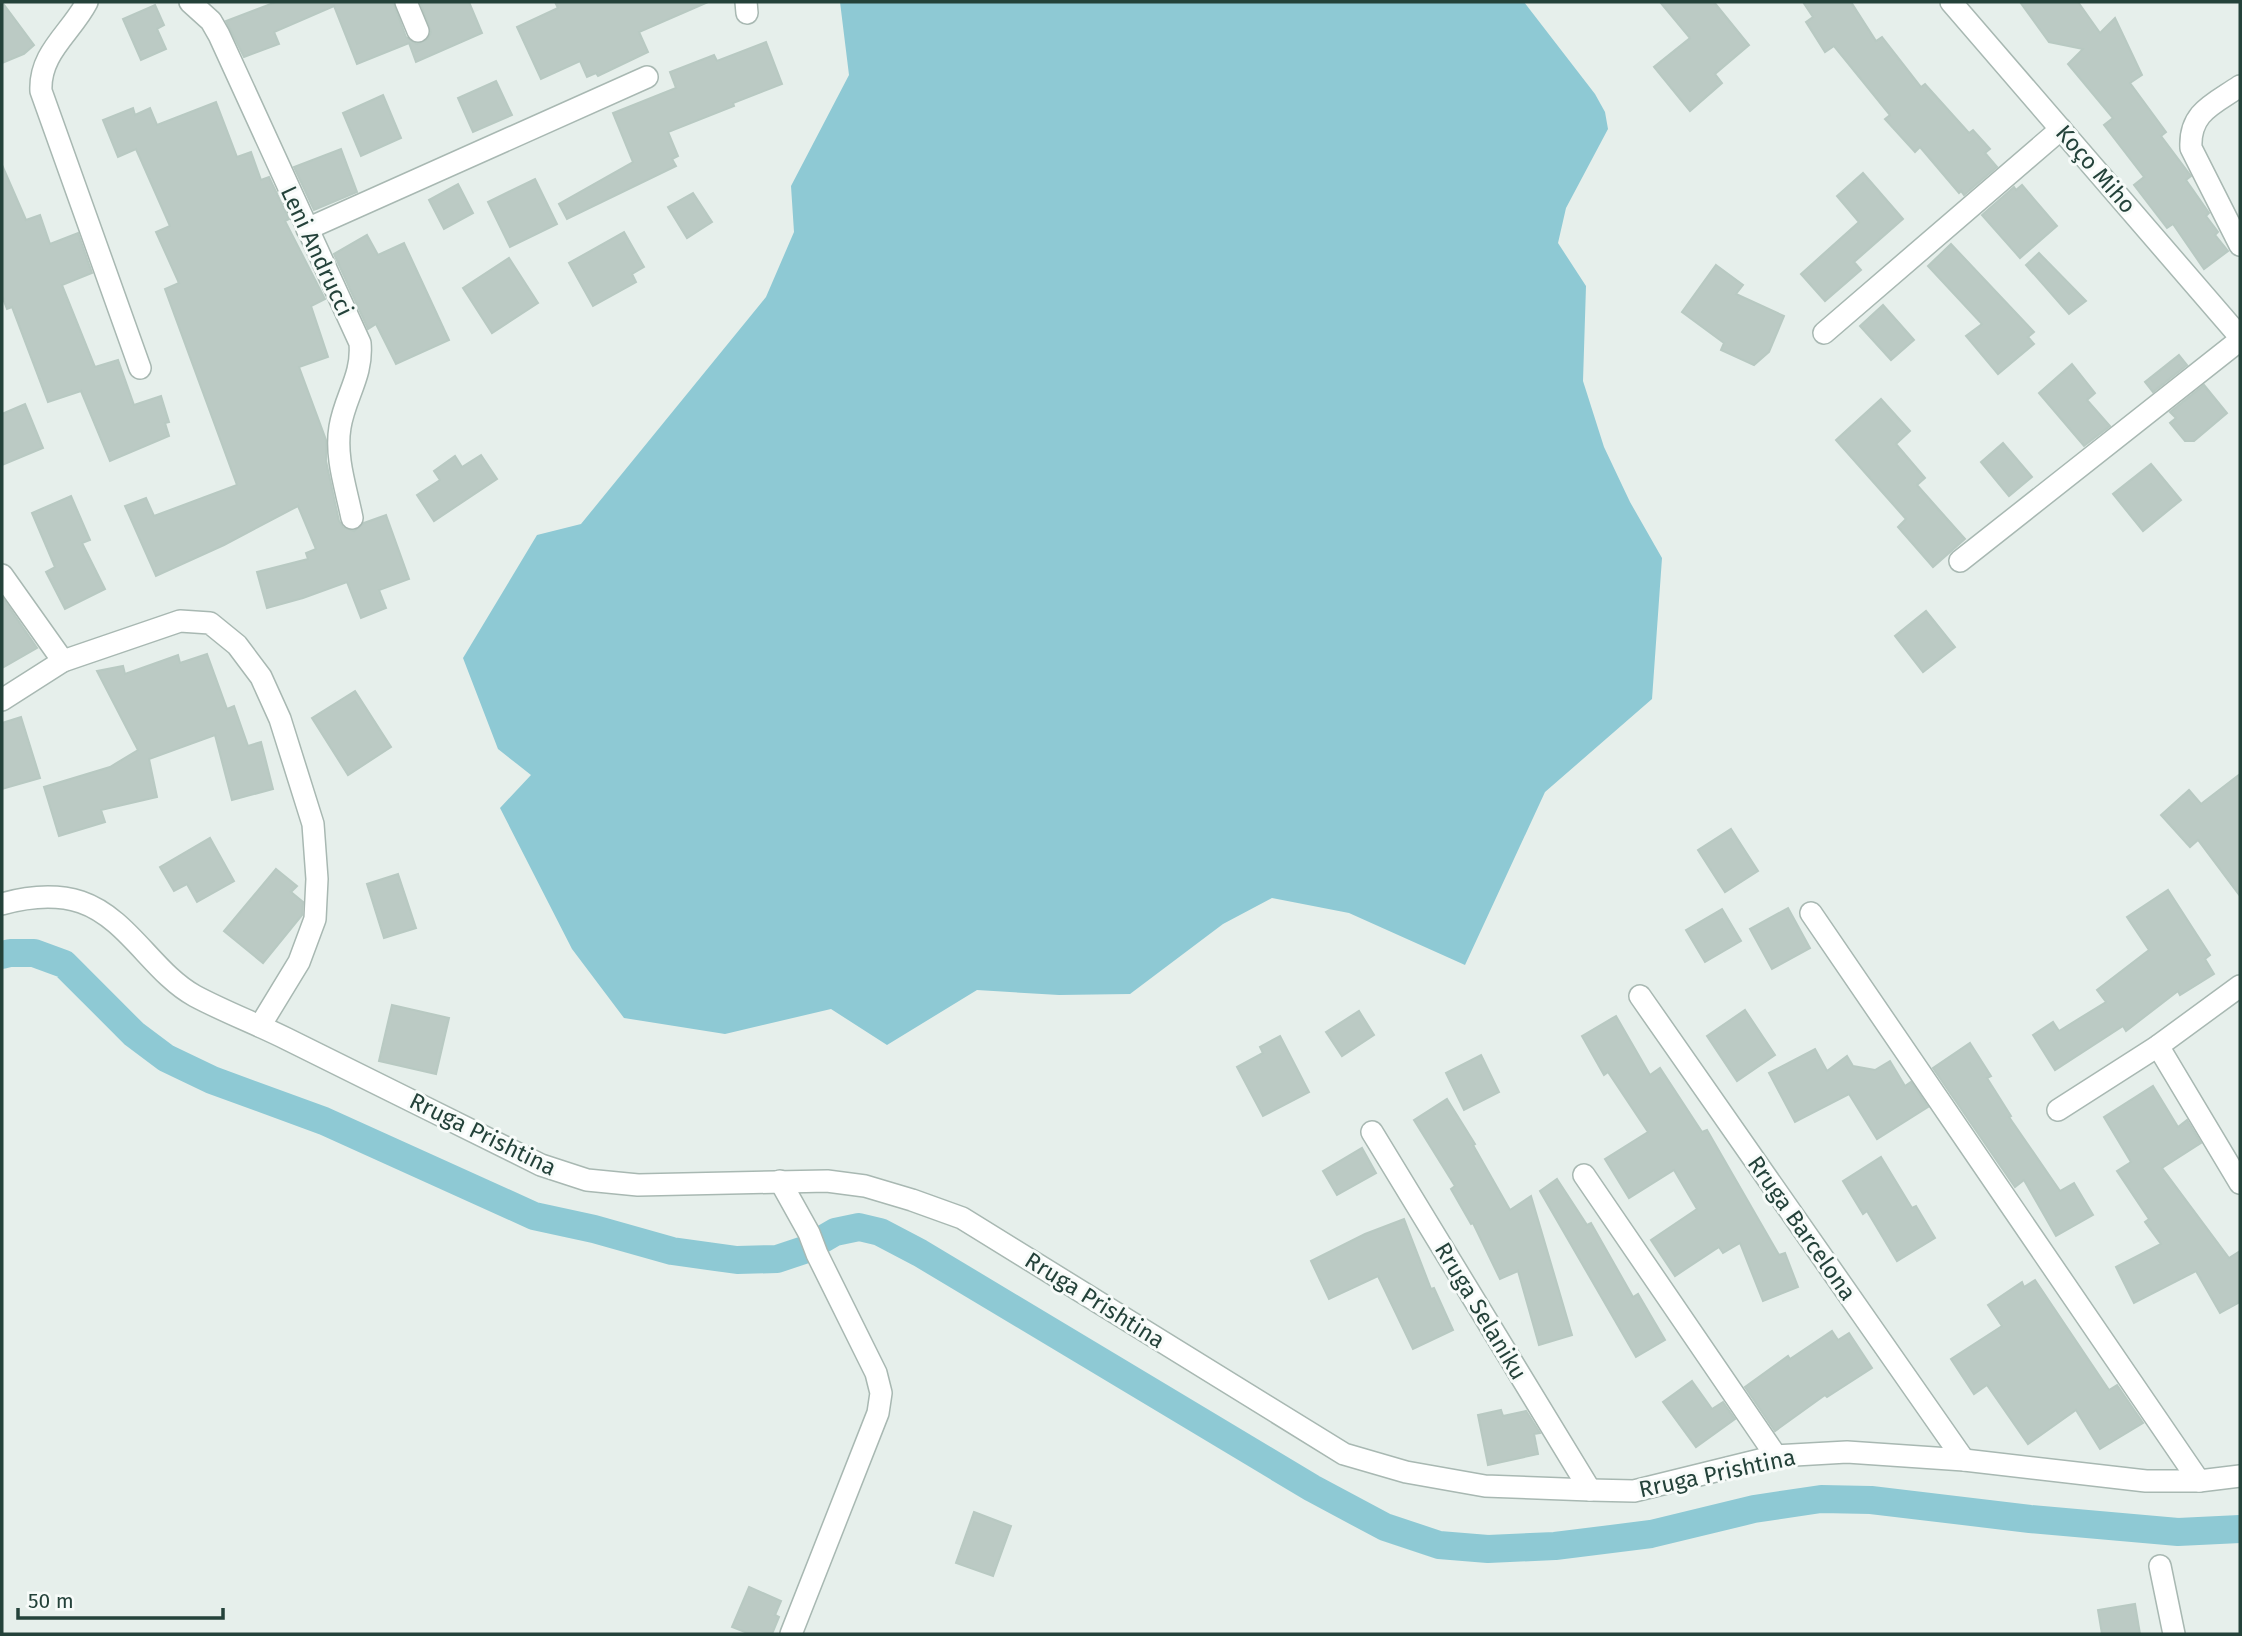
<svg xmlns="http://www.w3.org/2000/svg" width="2242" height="1636" viewBox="0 0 2242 1636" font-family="'Fira Sans',sans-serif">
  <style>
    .water { fill: #8ec9d4 }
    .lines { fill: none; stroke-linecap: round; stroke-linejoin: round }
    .canal { stroke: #8ec9d4; stroke-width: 28 }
    .building { fill: #bbcac4; stroke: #b8c9c2; stroke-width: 2 }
    .minor-casing { stroke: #a8b8b2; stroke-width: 24 }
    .tertiary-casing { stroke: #a8b8b2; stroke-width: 24 }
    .minor { stroke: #fff; stroke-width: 21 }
    .tertiary { stroke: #fff; stroke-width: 21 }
    .labels { text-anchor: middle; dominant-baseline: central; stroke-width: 6; stroke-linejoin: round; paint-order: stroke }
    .street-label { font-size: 23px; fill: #24423a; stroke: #f7fbf9 }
  </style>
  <rect width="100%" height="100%" fill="#e6efeb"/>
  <polygon class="water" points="840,2 1524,2 1595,94 1605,112 1608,129 1566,208 1558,243 1586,286 1583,381 1604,447 1630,502 1662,558 1652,699 1545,792 1465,965 1349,913 1272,898 1223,924 1130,994 1059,995 977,990 887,1045 831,1009 725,1034 624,1018 572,949 500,808 531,775 498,749 463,658 537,535 581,524 766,297 794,232 791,186 849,75"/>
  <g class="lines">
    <polyline class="canal" points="2,955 10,953 34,953 64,964 134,1034 166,1058 212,1080 324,1121 534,1216 594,1229 672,1251 737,1260 777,1259 804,1250 835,1232 859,1227 880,1232 920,1253 1312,1488 1385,1527 1439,1545 1488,1549 1555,1546 1651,1534 1754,1509 1821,1499 1871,1500 2030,1519 2178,1532 2240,1529"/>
  </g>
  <g class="building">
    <polygon points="2,2 34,45 24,54 2,63"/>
    <polygon points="276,2 393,2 406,37 417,44 428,39 431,32 420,2 469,2 482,33 416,62 409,43 357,64 334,6 274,32 279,44 244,57 226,21"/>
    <polygon points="555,2 708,2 639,32 648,52 598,76 596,73 587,77 580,61 541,79 517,27 558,8"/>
    <polygon points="1660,2 1714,2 1749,45 1715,74 1722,83 1690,111 1654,67 1690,38"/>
    <polygon points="1803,2 1851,2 1876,41 1882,37 1921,87 1925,84 1969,133 1973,130 1990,149 1985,153 1997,167 1964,195 1961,191 1959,193 1920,147 1915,152 1885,119 1890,115 1834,46 1825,52 1806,22 1813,17"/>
    <polygon points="2020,2 2078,2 2100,33 2115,18 2142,75 2130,83 2166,132 2161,136 2191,176 2186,180 2209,213 2206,216 2218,232 2215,235 2228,251 2204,269 2173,224 2167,228 2134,185 2144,177 2104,125 2113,118 2068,64 2083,49 2049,42"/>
    <polygon points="155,5 164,25 157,29 166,49 141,60 123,19"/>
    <polygon points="766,42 782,84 733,103 734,106 668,132 678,156 672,159 676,166 567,219 559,204 633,162 613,113 676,88 670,72 714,55 717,61"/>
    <polygon points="496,81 512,115 473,132 458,98"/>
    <polygon points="383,95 401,138 361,156 343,113"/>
    <polygon points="216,102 237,157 251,152 261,180 269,177 289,219 285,221 325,299 311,306 328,357 299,367 326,440 326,461 339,521 343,527 354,531 364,523 386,515 409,579 379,590 386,608 361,618 347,582 303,598 267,608 257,572 308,559 306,553 316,549 298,506 224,545 156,576 125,506 146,498 154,516 237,485 165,289 179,283 156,232 170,226 136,149 118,157 103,120 133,108 135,115 150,108 157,125"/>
    <polygon points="341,149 357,192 314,210 294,167"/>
    <polygon points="2,165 26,220 40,215 50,244 78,233 92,273 62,285 95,367 118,360 134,405 161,396 169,422 165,423 169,436 110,461 81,391 48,402 12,307 7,309 2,296"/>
    <polygon points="1863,173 1903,219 1854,262 1861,270 1825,301 1801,274 1859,222 1837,196"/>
    <polygon points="535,179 557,224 510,247 488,202"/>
    <polygon points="458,184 473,213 444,229 429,200"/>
    <polygon points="2022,185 2057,226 2020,258 1982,215 2014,187 2016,190"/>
    <polygon points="693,193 712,222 687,238 668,207"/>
    <polygon points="624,232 644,267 632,274 636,282 593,306 569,263"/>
    <polygon points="367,235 378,255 404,243 449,340 396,364 376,324 368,329 334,254"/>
    <polygon points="1951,244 2034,332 2028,337 2034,344 1998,374 1966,336 1982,324 1928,266"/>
    <polygon points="2039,253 2086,301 2069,314 2026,265"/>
    <polygon points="509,258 538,303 492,333 463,288"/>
    <polygon points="1716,265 1743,285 1736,294 1784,316 1769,352 1754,365 1721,350 1724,343 1682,312"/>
    <polygon points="1883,305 1914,340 1891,360 1860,326"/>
    <polygon points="2179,355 2187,365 2153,392 2145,382"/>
    <polygon points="2072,364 2095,393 2087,400 2110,426 2084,446 2039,393"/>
    <polygon points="2204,385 2227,413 2194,441 2185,441 2170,423 2176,418 2170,412"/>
    <polygon points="1881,399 1910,431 1896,444 1925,478 1917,485 1965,539 1933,567 1898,527 1906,519 1836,440"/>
    <polygon points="25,404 43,448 2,465 2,414"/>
    <polygon points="2003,443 2032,477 2009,496 1981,462"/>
    <polygon points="481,455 497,479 434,521 417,495 440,480 434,471 455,456 462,467"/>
    <polygon points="2151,464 2181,500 2143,531 2113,494"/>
    <polygon points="71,496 90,540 82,543 105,589 65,609 46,572 55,567 32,513"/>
    <polygon points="2,597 37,648 2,668"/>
    <polygon points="1926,611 1955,647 1923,672 1895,636"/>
    <polygon points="207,654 227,709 234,706 248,746 261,742 273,789 232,800 215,735 149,759 157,797 101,810 105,822 59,836 44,787 110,767 138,750 97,671 123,666 125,674 178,655 180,663"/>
    <polygon points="355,691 391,747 348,775 312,718"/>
    <polygon points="21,717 40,778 2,789 2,723"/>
    <polygon points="2240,774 2240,896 2198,840 2190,847 2161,815 2189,790 2201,804"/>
    <polygon points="1731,829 1758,871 1725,892 1698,850"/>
    <polygon points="210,838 234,881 197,902 187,884 174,891 160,867"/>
    <polygon points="276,869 297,886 291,892 303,902 302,915 263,963 224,931"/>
    <polygon points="398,874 416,928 384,938 367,884"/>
    <polygon points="2168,890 2210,955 2205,959 2214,974 2180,995 2178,991 2126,1031 2123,1026 2055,1070 2033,1035 2053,1022 2059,1031 2106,1002 2097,990 2149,950 2127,917"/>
    <polygon points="1788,908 1810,948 1772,969 1750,929"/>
    <polygon points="1722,909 1741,941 1705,962 1686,930"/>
    <polygon points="392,1005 449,1018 436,1074 379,1061"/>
    <polygon points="1745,1010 1775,1055 1737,1081 1707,1036"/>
    <polygon points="1359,1011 1374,1035 1342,1056 1326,1032"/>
    <polygon points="1616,1016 1650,1075 1660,1068 1702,1132 1707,1130 1779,1255 1785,1253 1798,1287 1763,1301 1740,1243 1723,1253 1719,1247 1675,1276 1651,1240 1697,1209 1674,1170 1629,1198 1605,1159 1648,1132 1608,1072 1604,1075 1582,1036"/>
    <polygon points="1280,1036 1309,1092 1263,1116 1237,1067 1263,1053 1260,1047"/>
    <polygon points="1970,1043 1991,1076 1987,1078 2011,1116 2009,1117 2060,1191 2074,1183 2093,1215 2056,1236 2024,1180 2015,1187 1933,1068"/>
    <polygon points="1815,1049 1827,1071 1847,1056 1853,1066 1875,1070 1890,1061 1905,1086 1911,1082 1928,1107 1877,1139 1849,1094 1795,1122 1769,1073"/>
    <polygon points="1481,1055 1499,1092 1464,1110 1446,1073"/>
    <polygon points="2153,1086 2178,1127 2187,1120 2201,1143 2162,1168 2229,1258 2240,1251 2240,1302 2220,1313 2196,1271 2134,1303 2116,1267 2161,1244 2145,1222 2149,1219 2117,1171 2131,1162 2104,1117"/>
    <polygon points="1447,1099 1475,1144 1473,1145 1510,1210 1531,1196 1572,1335 1539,1345 1518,1271 1500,1279 1473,1223 1471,1224 1451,1189 1455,1186 1414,1120"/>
    <polygon points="1362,1148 1376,1173 1337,1195 1323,1171"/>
    <polygon points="1881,1157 1912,1208 1916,1206 1935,1238 1897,1261 1867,1211 1863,1214 1843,1181"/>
    <polygon points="1557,1179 1587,1225 1591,1223 1633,1297 1638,1294 1665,1340 1636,1357 1540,1191"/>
    <polygon points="1404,1219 1431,1289 1434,1288 1453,1330 1413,1349 1378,1276 1329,1299 1311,1261 1365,1234"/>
    <polygon points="2035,1280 2109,1390 2117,1385 2143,1423 2100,1449 2076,1410 2028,1444 1987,1385 1974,1394 1951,1359 2002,1326 1988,1305 2022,1282 2024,1287"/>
    <polygon points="1832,1331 1838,1340 1849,1333 1872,1368 1827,1397 1825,1395 1775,1431 1745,1387 1788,1356 1790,1359"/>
    <polygon points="1692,1381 1712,1409 1723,1402 1735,1419 1696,1447 1663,1402"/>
    <polygon points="1501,1410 1503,1416 1526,1411 1540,1433 1534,1434 1538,1454 1488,1465 1478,1415"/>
    <polygon points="974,1512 1011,1526 993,1576 956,1563"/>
    <polygon points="749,1587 781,1601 775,1615 779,1617 772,1634 750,1634 732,1627"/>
    <polygon points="2135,1604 2140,1634 2102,1634 2098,1610"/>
  </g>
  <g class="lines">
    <defs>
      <g id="minor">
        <path d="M87,2c-16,31 -48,51 -46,89l99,277"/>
        <path d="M190,2l21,19 8,14 141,308c3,33 -15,53 -20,84 -5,30 6,61 12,91"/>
        <polyline points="406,2 418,31"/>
        <polyline points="746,2 747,13"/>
        <path d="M2240,86c-26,18 -51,26 -49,62l49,97"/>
        <polyline points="307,229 647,77"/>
        <polyline points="1824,333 2061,129"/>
        <polyline points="1960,561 2240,340"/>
        <polyline points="2,575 63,661"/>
        <polyline points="2,700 63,661 180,621 210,623 237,645 261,677 280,719 313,824 317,879 315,919 299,962 260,1026"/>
        <path d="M2,904c25,-7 54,-10 79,-2 47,16 72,71 114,94 30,16 62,28 92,43 85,42 169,84 254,126l46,15 51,5 189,-4 38,5 47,14 50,18 382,236 62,18 79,14 105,4 44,1 142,-35 71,-4 117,8 182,21h53l41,-5"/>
        <polyline points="1811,913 2199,1481"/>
        <polyline points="1640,996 1964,1460"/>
        <polyline points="2158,1046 2240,1183"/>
        <polyline points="2058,1110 2158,1046 2240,986"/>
        <polyline points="1372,1132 1590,1490"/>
        <polyline points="1584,1175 1776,1456"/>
        <polyline points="780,1181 809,1233 817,1254 876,1373 881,1393 878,1413 791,1634"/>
        <polyline points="2160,1566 2174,1634"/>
      </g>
      <polyline id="tertiary" points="1951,2 2240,337"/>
    </defs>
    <use href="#minor" class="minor-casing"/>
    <use href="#tertiary" class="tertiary-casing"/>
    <use href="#minor" class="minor"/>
    <use href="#tertiary" class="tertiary"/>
  </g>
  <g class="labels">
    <g class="street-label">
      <text transform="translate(2096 169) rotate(49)">Koço Miho</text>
      <text transform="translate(317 251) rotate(65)">Leni Andrucci</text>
      <text transform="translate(483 1134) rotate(26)">Rruga Prishtina</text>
      <text transform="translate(1802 1228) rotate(55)">Rruga Barcelona</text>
      <text transform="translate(1095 1300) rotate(32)">Rruga Prishtina</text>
      <text transform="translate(1481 1311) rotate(59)">Rruga Selaniku</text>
      <text transform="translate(1717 1473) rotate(-12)">Rruga Prishtina</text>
    </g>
  </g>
  <rect width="2242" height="1636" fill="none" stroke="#24423a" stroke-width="7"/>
  <path d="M18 1608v10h205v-10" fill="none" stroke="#24423a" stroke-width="3.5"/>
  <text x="28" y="1608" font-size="21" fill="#24423a" stroke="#f7fbf9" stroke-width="5" paint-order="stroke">50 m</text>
</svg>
